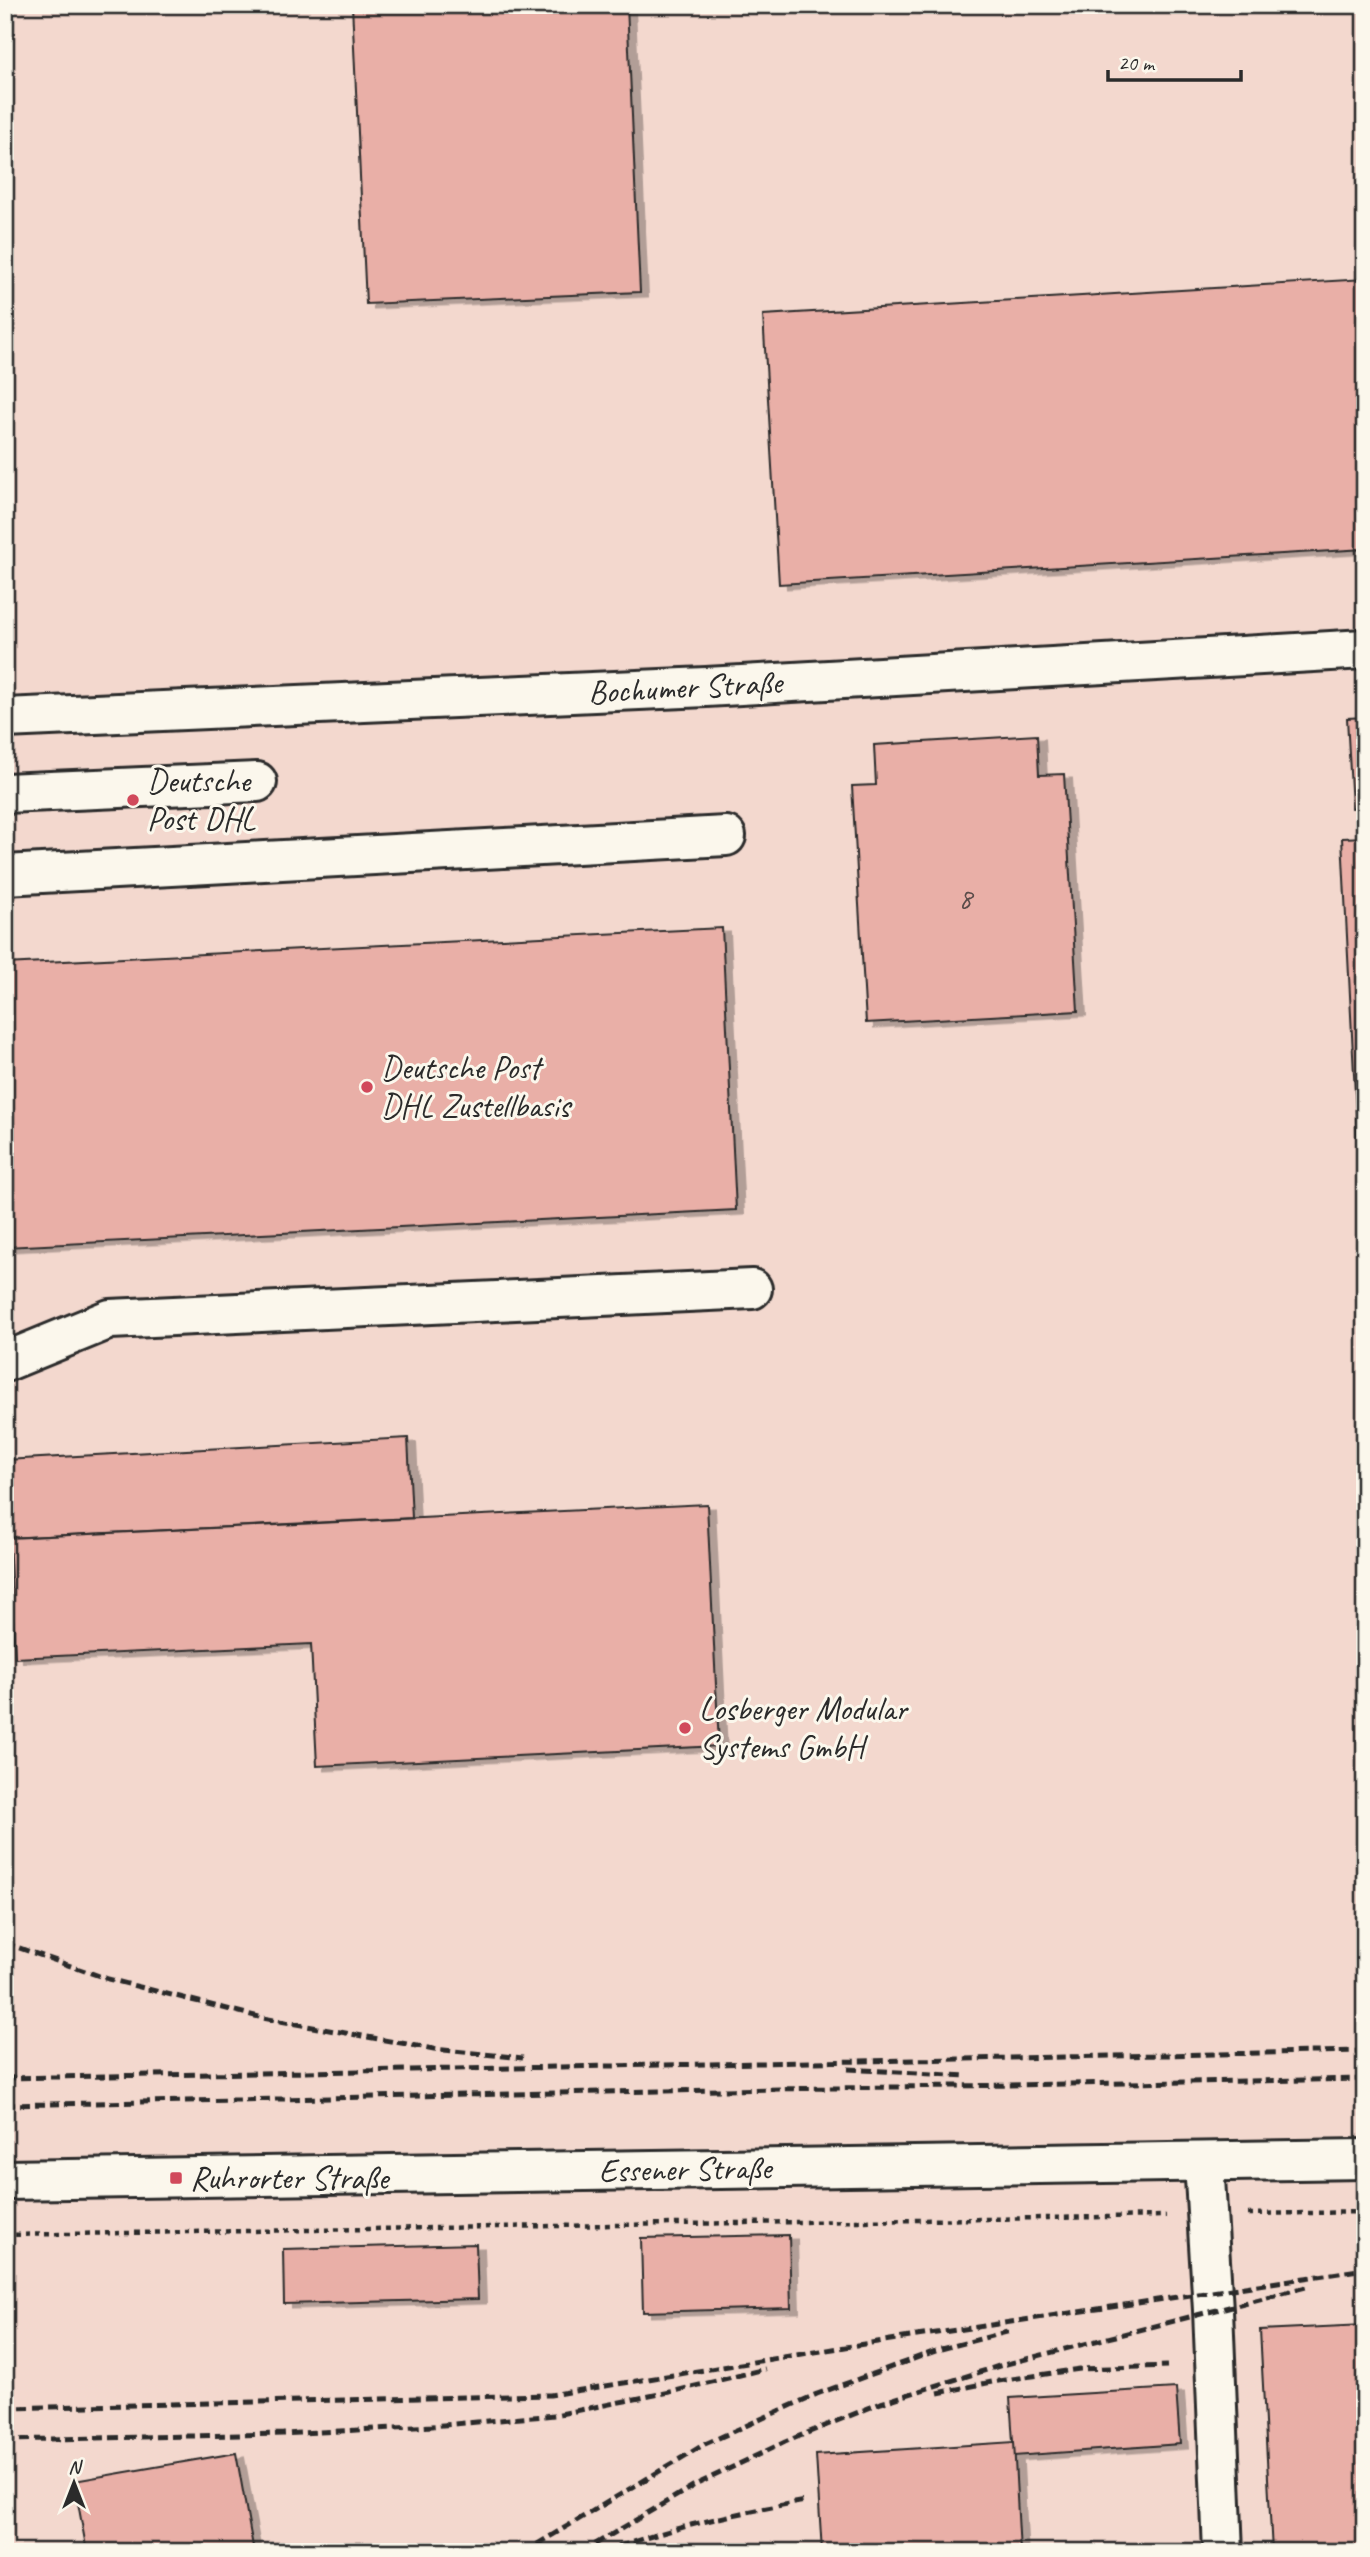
<svg xmlns="http://www.w3.org/2000/svg" width="1370" height="2557" viewBox="0 0 1370 2557" font-family="Caveat,sans-serif">
  <style>
    .built { fill: #f3d8ce }
    .building { fill: #e9afa7; stroke: #2b2b2b; stroke-width: 2; filter: url(#shadow) }
    .lines { fill: none; stroke-linecap: round; stroke-linejoin: round }
    .minor-casing { stroke: #2b2b2b; stroke-width: 44 }
    .path { stroke: #2b2b2b; stroke-width: 4.5; stroke-dasharray: 5 5; stroke-linecap: butt }
    .minor { stroke: #fbf7ec; stroke-width: 38 }
    .rail { stroke: #2b2b2b; stroke-width: 5; stroke-dasharray: 10 5; stroke-linecap: butt }
    .poi-dot { fill: #d1495b; stroke: #fbf7ec; stroke-width: 2.5 }
    .labels { text-anchor: middle; dominant-baseline: central; stroke-width: 6; stroke-linejoin: round; paint-order: stroke }
    .number-label { font-size: 30px; fill: #5a4c4a }
    .street-label { font-size: 33px; fill: #2b2b2b; stroke: #fbf7ec }
    .poi-label { font-size: 33px; fill: #2b2b2b; stroke: #fbf7ec; text-anchor: start }
  </style>
  <defs>
    <filter id="shadow"><feDropShadow dx="8" dy="4.5" stdDeviation="0" flood-color="#0004"/></filter>
  </defs>
  <rect width="100%" height="100%" fill="#f7e9de"/>
  <filter id="ink" filterUnits="userSpaceOnUse"><feTurbulence type="fractalNoise" baseFrequency=".0143" numOctaves="2"/><feDisplacementMap in="SourceGraphic" scale="14" xChannelSelector="R" yChannelSelector="G"/><feConvolveMatrix kernelMatrix="1 2 1 2 8 2 1 2 1" color-interpolation-filters="sRGB"/></filter>
  <g filter="url(#ink)">
    <rect class="built" x="5" y="5" width="1360" height="2547"/>
    <g class="building">
      <polygon points="352,5 627,5 640,292 366,304"/>
      <polygon points="1365,279 1365,549 779,584 763,315"/>
      <polygon points="1365,717 1365,807 1352,808 1347,718"/>
      <polygon points="1037,735 1039,775 1064,774 1078,1011 866,1023 852,786 876,785 874,745"/>
      <polygon points="1365,837 1365,1291 1342,838"/>
      <polygon points="722,928 736,1210 5,1247 5,964"/>
      <polygon points="408,1438 412,1518 5,1538 5,1460"/>
      <polygon points="707,1504 719,1746 317,1766 311,1644 15,1658 9,1538"/>
      <polygon points="789,2235 791,2308 643,2312 641,2238"/>
      <polygon points="476,2244 478,2299 284,2304 283,2249"/>
      <polygon points="1365,2325 1365,2552 1272,2552 1260,2330"/>
      <polygon points="1176,2388 1180,2444 1014,2456 1010,2398"/>
      <polygon points="1014,2442 1020,2552 822,2552 816,2455"/>
      <polygon points="236,2453 254,2552 87,2552 74,2481"/>
    </g>
    <g class="lines">
      <defs>
        <g id="minor">
          <polyline points="5,718 706,687 1365,649"/>
          <polyline points="5,793 257,782"/>
          <polyline points="5,875 726,836"/>
          <polyline points="5,1362 110,1319 752,1289"/>
          <polyline points="1204,2162 1213,2310 1223,2552"/>
          <polyline points="5,2180 1365,2159"/>
        </g>
      </defs>
      <use href="#minor" class="minor-casing"/>
      <g class="path">
        <polyline points="1248,2214 1365,2212"/>
        <polyline points="5,2235 1166,2216"/>
      </g>
      <use href="#minor" class="minor"/>
      <g class="rail">
        <polyline points="5,1943 108,1979 263,2018 434,2049 523,2058"/>
        <polyline points="848,2069 967,2076"/>
        <polyline points="5,2078 1365,2051"/>
        <polyline points="5,2105 601,2092 1365,2079"/>
        <polyline points="938,2393 992,2382 1080,2369 1167,2366"/>
        <polyline points="5,2408 550,2395 870,2343 1365,2269"/>
        <polyline points="5,2440 283,2434 432,2426 555,2415 675,2391 765,2369"/>
        <polyline points="524,2552 705,2444 817,2394 941,2349 1011,2331"/>
        <polyline points="582,2552 693,2486 785,2442 881,2403 999,2366 1310,2286"/>
        <path d="M604,2552c66,-24 131,-39 201,-51"/>
      </g>
    </g>
  </g>
  <g class="poi-dot">
    <circle cx="133" cy="800" r="7"/>
    <circle cx="367" cy="1087" r="7"/>
    <circle cx="685" cy="1728" r="7"/>
    <rect x="169" y="2171" width="14" height="14" rx="3.5"/>
  </g>
  <g class="labels">
    <g class="number-label">
      <text x="965" y="898">8</text>
    </g>
    <g class="street-label">
      <text transform="translate(685 687) rotate(-3)">Bochumer Straße</text>
      <text transform="translate(685 2169) rotate(-1)">Essener Straße</text>
    </g>
    <g class="poi-label">
      <text x="147" y="781">Deutsche<tspan x="147" dy="38">Post DHL</tspan></text>
      <text x="381" y="1068">Deutsche Post<tspan x="381" dy="38">DHL Zustellbasis</tspan></text>
      <text x="699" y="1709">Losberger Modular<tspan x="699" dy="38">Systems GmbH</tspan></text>
      <text x="190" y="2178">Ruhrorter Straße</text>
    </g>
  </g>
  <rect width="1370" height="2557" fill="none" stroke="#fbf7ec" stroke-width="28"/>
  <rect x="14" y="14" width="1342" height="2529" fill="none" stroke="#2b2b2b" stroke-width="2.5" filter="url(#ink)"/>
  <g transform="translate(74 2483)" stroke="#fbf7ec" stroke-width="5" paint-order="stroke">
  <path d="M0-5L12 26L0 18L-12 26Z" fill="#2b2b2b"/>
  <text y="-10" font-size="19" font-weight="bold" text-anchor="middle" fill="#2b2b2b">N</text>
  </g>
  <path d="M1108 70v10h133v-10" fill="none" stroke="#2b2b2b" stroke-width="3.5"/>
  <text x="1118" y="70" font-size="21" fill="#2b2b2b" stroke="#fbf7ec" stroke-width="5" paint-order="stroke">20 m</text>
</svg>
